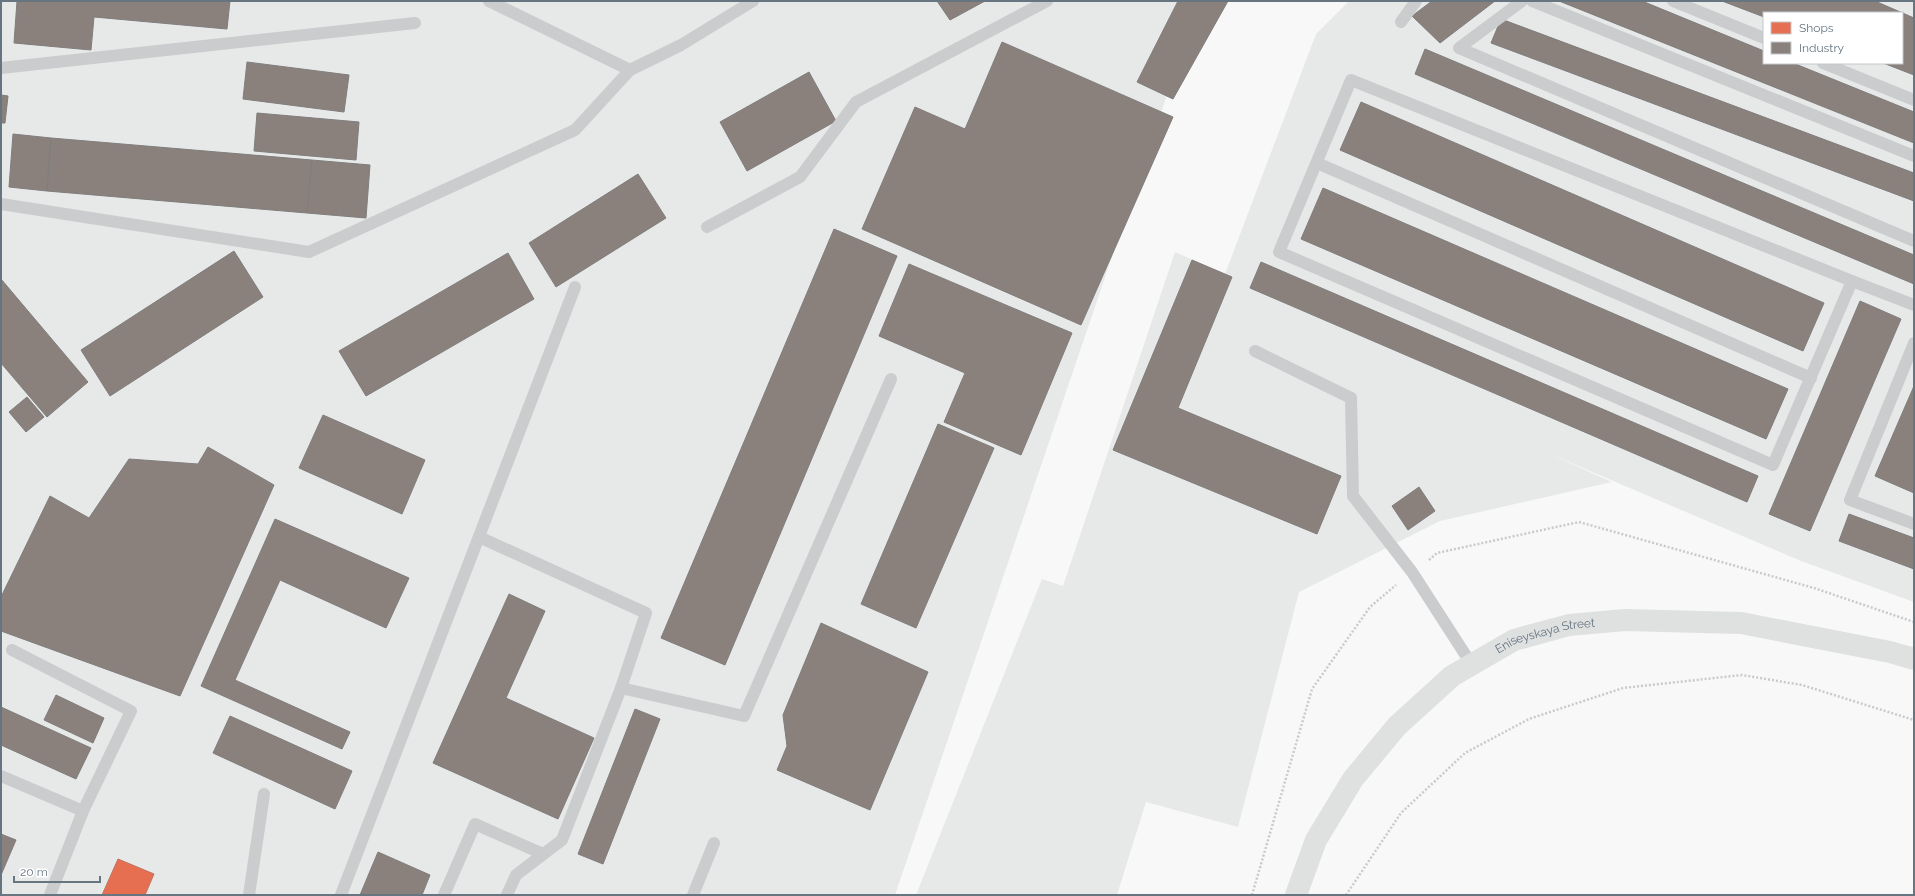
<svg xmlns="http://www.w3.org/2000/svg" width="1915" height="896" viewBox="0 0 1915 896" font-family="Raleway,sans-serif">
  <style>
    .built { fill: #e7e8e8; fill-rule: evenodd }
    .shops { fill: #e76f51; stroke: #c0715f }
    .industry { fill: #8a817c; stroke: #7f7d7d }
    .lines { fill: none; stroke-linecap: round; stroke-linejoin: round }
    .path { stroke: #c8cacb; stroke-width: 2.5; stroke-dasharray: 2 2; stroke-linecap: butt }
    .lane { stroke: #cbcccd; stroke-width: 12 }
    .secondary { stroke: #dfe0e0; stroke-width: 22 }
    .labels { text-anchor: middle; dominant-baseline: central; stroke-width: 4; stroke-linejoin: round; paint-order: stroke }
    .street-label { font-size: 12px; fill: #667580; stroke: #fff }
  </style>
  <rect width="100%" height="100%" fill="#f8f8f8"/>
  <g class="built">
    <polygon points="1,1 1199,1 895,895 1,895"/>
    <path d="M1349,1h565v601l-113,-41 -258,-110 69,31 -172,39 -141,71 -61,235 -92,-25 -29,93h-201l126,-316 21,7 112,-334 50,22 91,-240zM1764,13h138v50h-138z"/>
  </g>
  <polygon class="shops" points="118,859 154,874 145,895 102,895"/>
  <g class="industry">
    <polygon points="17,1 230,1 227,29 94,17 91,50 14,43"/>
    <polygon points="937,1 985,1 950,20"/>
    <polygon points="1178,1 1228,1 1173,99 1137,82"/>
    <polygon points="1432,1 1495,1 1440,43 1412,16"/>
    <polygon points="1559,1 1642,1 1764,51 1764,63 1793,63 1914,112 1914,143"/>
    <polygon points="1722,1 1875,1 1914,18 1914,75 1883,63 1902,63 1902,13 1764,13 1764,17"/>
    <polygon points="1501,19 1914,173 1914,201 1491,43"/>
    <polygon points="1002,42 1173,117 1081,325 862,229 915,107 965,129"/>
    <polygon points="1425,49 1914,255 1914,284 1415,74"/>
    <polygon points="247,62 349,75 344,112 243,99"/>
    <polygon points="809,72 836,121 747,171 720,122"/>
    <polygon points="1,95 8,96 5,123 1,123"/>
    <polygon points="1361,102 1824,303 1803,351 1340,150"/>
    <polygon points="257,113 359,122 356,160 254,151"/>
    <polygon points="13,134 51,138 47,191 9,187"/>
    <polygon points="51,138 312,160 307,213 47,191"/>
    <polygon points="312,160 370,165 366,218 307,213"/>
    <polygon points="638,174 666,218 556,287 529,243"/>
    <polygon points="1323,188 1788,389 1766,439 1301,239"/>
    <polygon points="834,229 897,256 725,665 661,638"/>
    <polygon points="234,251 263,297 110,396 81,350"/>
    <polygon points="508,253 534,299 366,396 339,351"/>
    <polygon points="1192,260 1232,277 1178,408 1341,476 1317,534 1113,450"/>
    <polygon points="1261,262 1758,476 1747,502 1250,288"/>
    <polygon points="909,264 1072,333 1021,455 944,422 965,373 879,336"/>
    <polygon points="1,279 88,382 47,417 1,363"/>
    <polygon points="1860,301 1901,319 1810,531 1769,514"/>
    <polygon points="1914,386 1914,493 1875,476"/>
    <polygon points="27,397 44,417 26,432 9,412"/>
    <polygon points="323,415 425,460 402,514 299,468"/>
    <polygon points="938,424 994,448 916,628 861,604"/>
    <polygon points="208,447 274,485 180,696 1,631 1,597 50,496 89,518 129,459 198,464"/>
    <polygon points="1419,487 1435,511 1408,530 1392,506"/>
    <polygon points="1849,514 1914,538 1914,569 1839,541"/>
    <polygon points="275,519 409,578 386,628 280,580 235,680 350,732 342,749 201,686"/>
    <polygon points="509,594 545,611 506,698 594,738 558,819 433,763"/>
    <polygon points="821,623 928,672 870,810 777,770 787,746 783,715"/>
    <polygon points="56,695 104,718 93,743 44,720"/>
    <polygon points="1,707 91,748 76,779 1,745"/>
    <polygon points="635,709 660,719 603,864 578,854"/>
    <polygon points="230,716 352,771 335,809 213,753"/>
    <polygon points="1,834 16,840 1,875"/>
    <polygon points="378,852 430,875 422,895 360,895"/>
  </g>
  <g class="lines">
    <g class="path">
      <polyline points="1429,560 1437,553 1579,522 1814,588 1914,622"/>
      <polyline points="1252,895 1312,689 1370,607 1396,585"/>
      <polyline points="1346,895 1401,813 1465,753 1529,719 1623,688 1742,675 1802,685 1914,720"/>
    </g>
    <g class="lane">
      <polyline points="489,1 630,70"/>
      <polyline points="1522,1 1459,48 1914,241"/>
      <polyline points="1532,1 1914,156"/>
      <polyline points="1673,1 1764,38"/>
      <polyline points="1401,22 1416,1"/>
      <polyline points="1823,63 1914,100"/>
      <polyline points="1,68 415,23"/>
      <polyline points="1317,163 1811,378"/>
      <polyline points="1,204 309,252 575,130 630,70 681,45 753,1"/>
      <polyline points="707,227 800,177 856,102 1047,1"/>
      <polyline points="1852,281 1773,465 1279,252 1351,80 1852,281 1914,305"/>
      <polyline points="1914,343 1850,500 1914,524"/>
      <polyline points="1255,351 1351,398 1353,496 1412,572 1472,665"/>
      <polyline points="479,537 646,613 621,688"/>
      <polyline points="1,776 83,811 131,711 12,650"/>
      <polyline points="50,895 83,811"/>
      <polyline points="249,895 264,794"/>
      <polyline points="341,895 575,287"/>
      <polyline points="444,895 475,824 543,854"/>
      <polyline points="507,895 516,875 562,840 621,688 744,716 891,379"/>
      <polyline points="693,895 714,843"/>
    </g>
    <path class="secondary" id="s1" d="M1296,895l20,-55 37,-61 44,-53 55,-50 62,-36 55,-15 56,-5 116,3 149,29 24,7"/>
  </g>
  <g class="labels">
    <g class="street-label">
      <text stroke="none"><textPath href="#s1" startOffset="376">Eniseyskaya Street</textPath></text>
    </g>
  </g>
  <rect width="1915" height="896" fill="none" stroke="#667580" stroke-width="4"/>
  <rect x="1763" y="12" width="140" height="52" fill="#ffffff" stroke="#c2c8cc"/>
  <rect x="1771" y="22" width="20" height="12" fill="#e76f51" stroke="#c2c8cc"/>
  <text x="1799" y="32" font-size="12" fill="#667580">Shops</text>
  <rect x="1771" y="42" width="20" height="12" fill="#8a817c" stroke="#c2c8cc"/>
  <text x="1799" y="52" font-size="12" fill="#667580">Industry</text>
  <path d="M14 876v6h86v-6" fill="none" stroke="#667580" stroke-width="2"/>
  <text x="20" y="876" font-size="12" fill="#667580" stroke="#ffffff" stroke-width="3" paint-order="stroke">20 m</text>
</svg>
